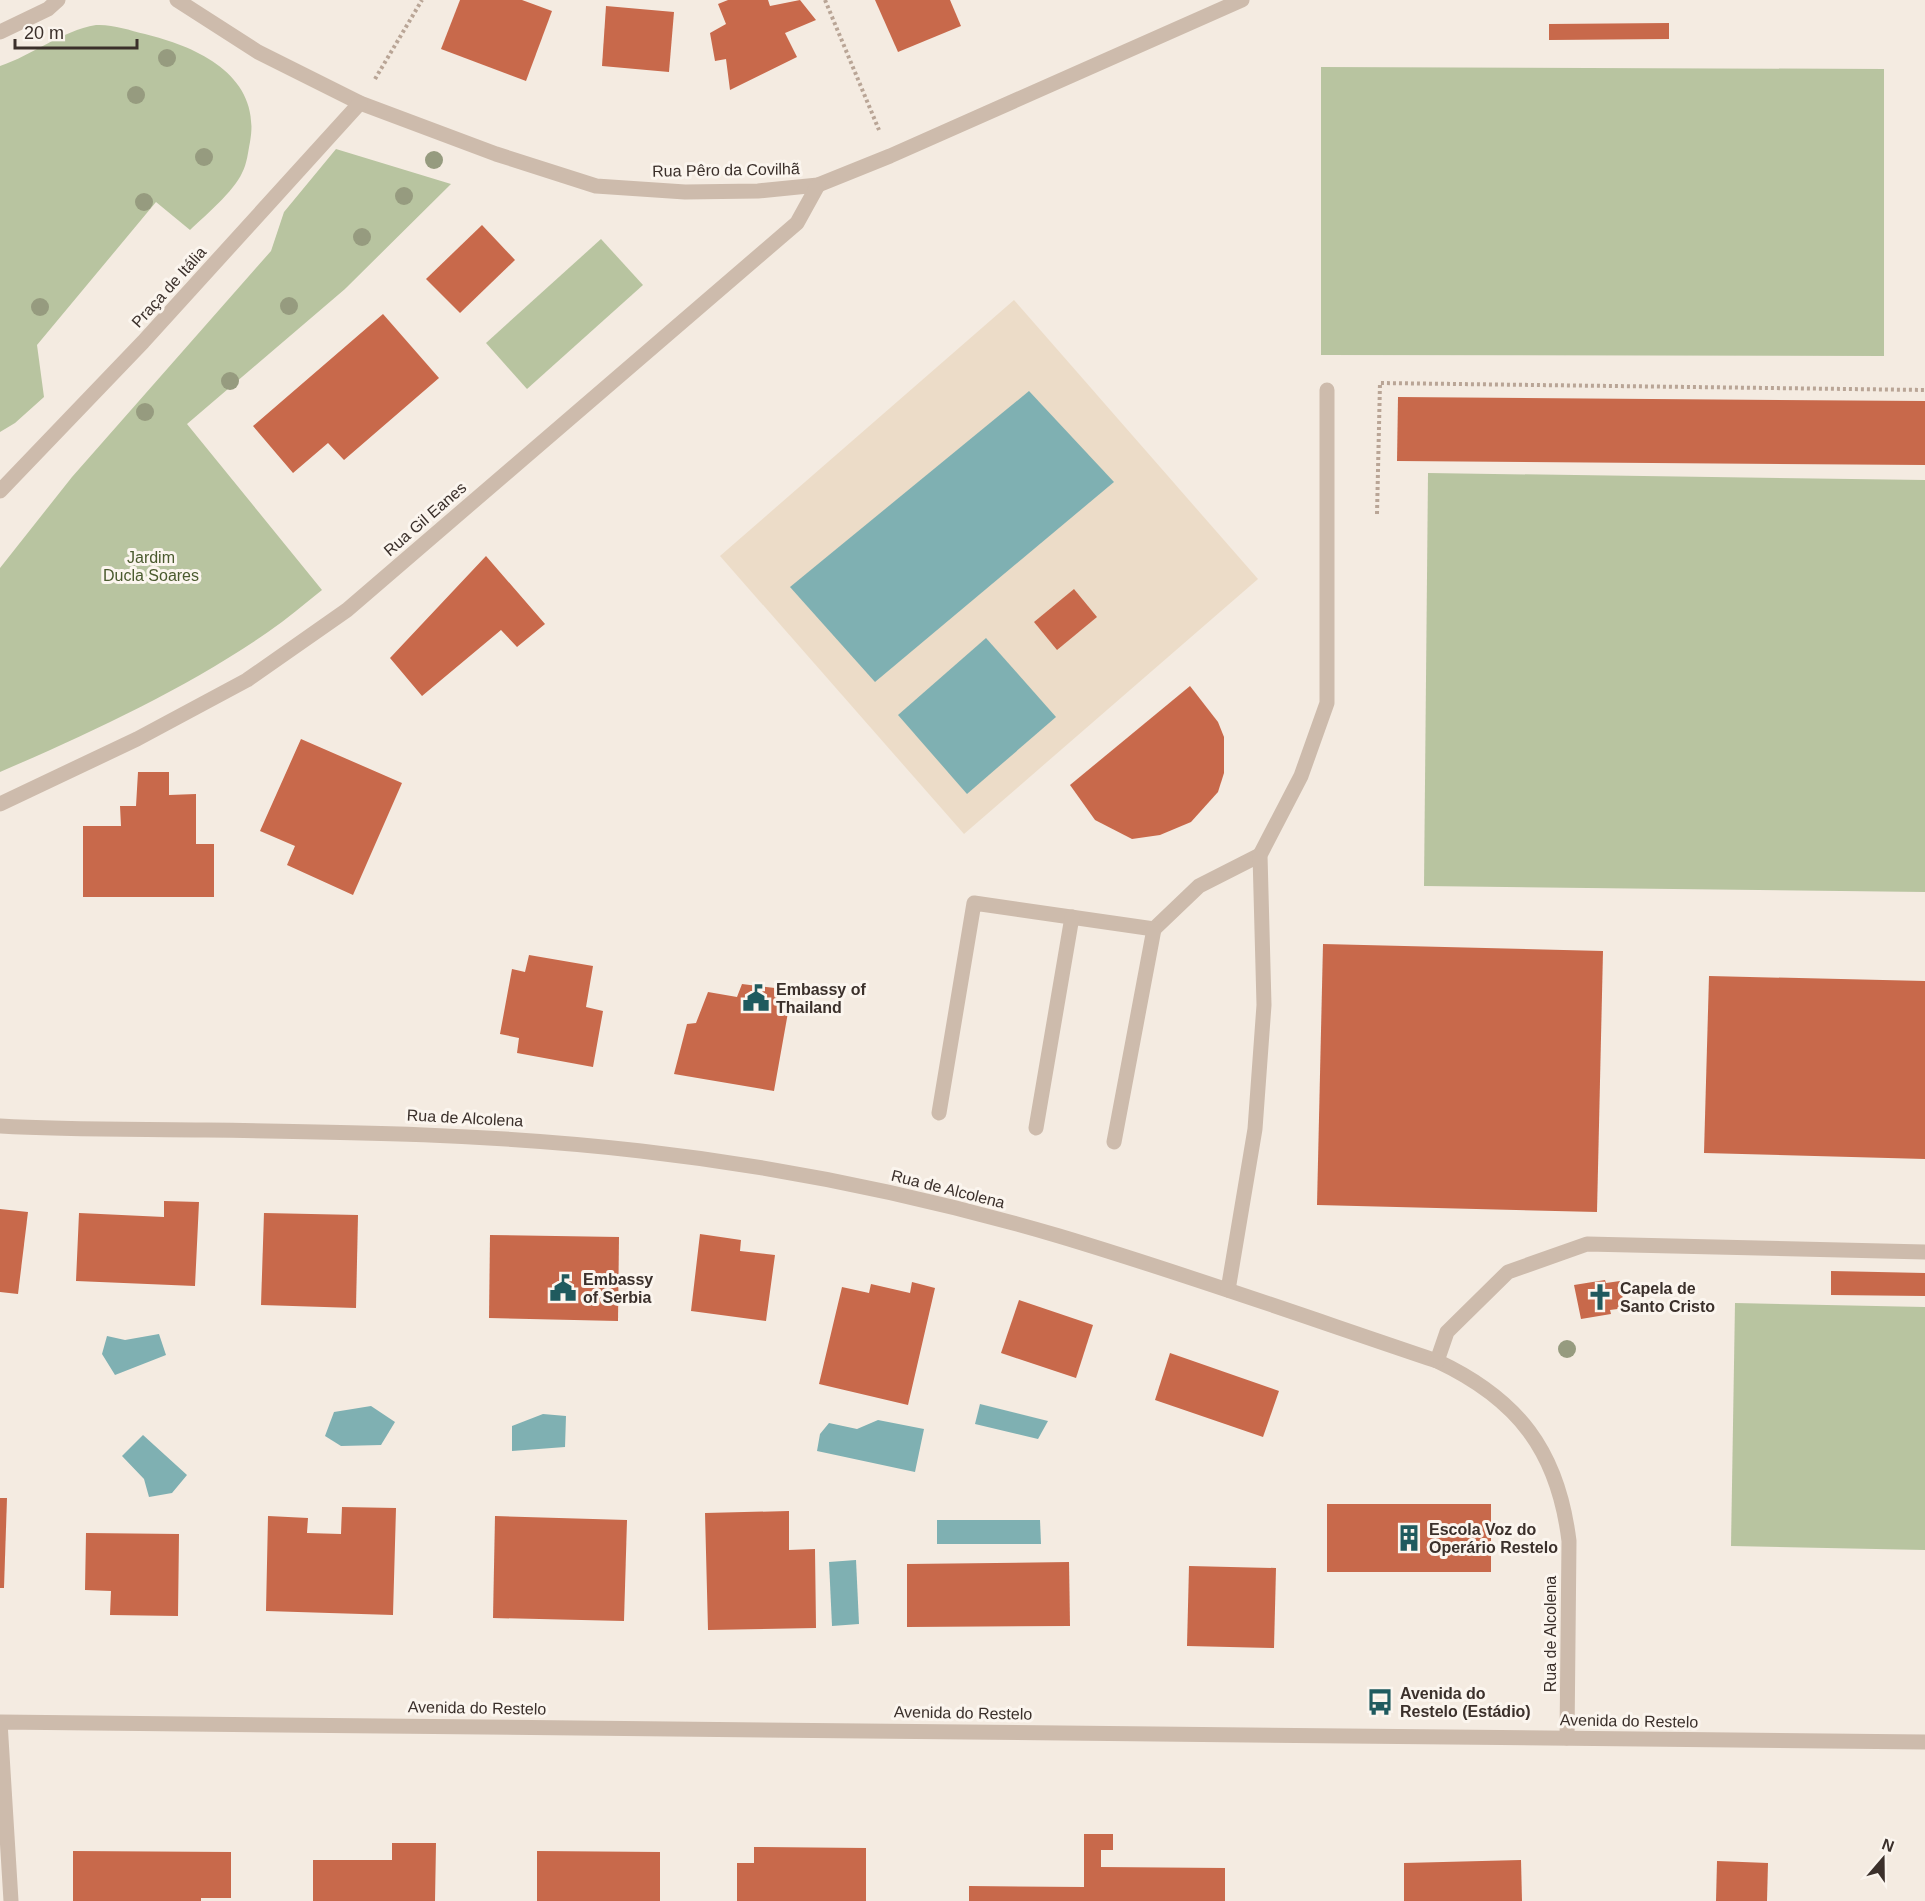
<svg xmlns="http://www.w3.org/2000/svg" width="1925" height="1901" viewBox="0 0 1925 1901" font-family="Arial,sans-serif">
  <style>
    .green { fill: #b8c4a0 }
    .plaza { fill: #ecdcc8 }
    .water { fill: #7fb0b2 }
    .building { fill: #c8694b }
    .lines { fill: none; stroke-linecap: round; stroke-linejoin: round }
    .path { stroke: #b9a596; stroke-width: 4; stroke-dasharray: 3 3; stroke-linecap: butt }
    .minor { stroke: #cdbbac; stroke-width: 15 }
    .tree { fill: #969b7f }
    .labels { text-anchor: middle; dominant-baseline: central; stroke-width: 6; stroke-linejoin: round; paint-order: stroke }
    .street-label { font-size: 16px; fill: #3b302b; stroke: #fbf5ee }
    .park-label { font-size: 16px; fill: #4a5a2e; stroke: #fbf5ee }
    .poi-label { font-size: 16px; font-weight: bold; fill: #3b302b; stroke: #fbf5ee; text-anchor: start }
  </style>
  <rect width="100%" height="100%" fill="#f4ebe1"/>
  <g class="green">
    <path d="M96,25c16,-1 33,5 49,9 53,13 117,42 105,108 -2,10 -3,22 -8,31 -8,18 -37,43 -52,57l-34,-28 -119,143 7,52 -29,26 -15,9v-366c33,-11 61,-35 96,-41z"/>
    <polygon points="1321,67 1884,69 1884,356 1321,355"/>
    <path d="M336,149l115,35 -106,105 -158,135 135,166c-18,14 -35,29 -54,42 -81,56 -178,101 -268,140v-204l72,-91 199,-226 13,-39z"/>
    <polygon points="601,239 643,285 527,389 486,343"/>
    <polygon points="1428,473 1925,480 1925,892 1424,886"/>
    <polygon points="1735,1303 1925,1307 1925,1550 1731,1546"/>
  </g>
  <polygon class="plaza" points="1014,300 1258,579 964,834 720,556"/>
  <g class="water">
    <polygon points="1029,391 1114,482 875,682 790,587"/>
    <polygon points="986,638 1056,717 967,794 898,715"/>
    <polygon points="159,1334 166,1355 115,1375 102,1354 107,1336 125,1340"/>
    <polygon points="980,1404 1048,1421 1038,1439 975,1424"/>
    <polygon points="371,1406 395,1422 381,1445 341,1446 325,1436 334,1412"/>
    <polygon points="543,1414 566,1416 565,1447 512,1451 512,1426"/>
    <polygon points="878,1420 924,1429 915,1472 817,1451 820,1434 829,1423 857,1429"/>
    <polygon points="143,1435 187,1475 172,1493 149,1497 144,1479 122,1456"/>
    <polygon points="937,1520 1040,1520 1041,1544 937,1544"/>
    <polygon points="856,1560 859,1624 832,1626 829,1562"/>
  </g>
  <g class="building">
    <polygon points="460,0 522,0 552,11 526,81 441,49"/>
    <polygon points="728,0 768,0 770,6 800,0 816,20 785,33 797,57 730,90 726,59 715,61 710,33 726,24 718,4"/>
    <polygon points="875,0 950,0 961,26 898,52"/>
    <polygon points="606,6 674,12 669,72 602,66"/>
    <polygon points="1669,23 1669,39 1549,40 1549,24"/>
    <polygon points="482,225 515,260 460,313 426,279"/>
    <polygon points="383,314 439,378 344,460 328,443 293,473 253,426"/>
    <polygon points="1398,397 1925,401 1925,465 1397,461"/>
    <polygon points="486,556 545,624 517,647 501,630 422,696 390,658"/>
    <polygon points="1074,589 1097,617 1057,650 1034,622"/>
    <polygon points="1190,686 1218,722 1224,737 1224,773 1218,792 1191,822 1160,835 1132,839 1095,820 1070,785"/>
    <polygon points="301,739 402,783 353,895 287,865 295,846 260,831"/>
    <polygon points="138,772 169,772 169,795 196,794 196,844 214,844 214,897 83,897 83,826 121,826 120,806 136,806"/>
    <polygon points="1323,944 1603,951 1597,1212 1317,1205"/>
    <polygon points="529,955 593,966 586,1007 603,1011 593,1067 517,1053 519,1038 500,1034 512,969 525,972"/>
    <polygon points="1709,976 1925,981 1925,1159 1704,1153"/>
    <polygon points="742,984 792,990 774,1091 674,1074 687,1024 696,1023 708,992 737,997"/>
    <polygon points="164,1201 199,1202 195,1286 76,1281 79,1213 164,1217"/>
    <polygon points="0,1209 28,1212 18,1294 0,1292"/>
    <polygon points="264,1213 358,1215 356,1308 261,1305"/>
    <polygon points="700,1234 741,1240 740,1251 775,1255 766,1321 691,1311"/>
    <polygon points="490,1235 619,1237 618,1321 489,1318"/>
    <polygon points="1831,1271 1925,1273 1925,1296 1831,1295"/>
    <polygon points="1605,1280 1606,1283 1620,1281 1625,1308 1610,1310 1611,1314 1581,1319 1574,1285"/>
    <polygon points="912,1282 935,1288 908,1405 819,1384 842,1287 869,1293 871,1284 910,1293"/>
    <polygon points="1019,1300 1093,1325 1076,1378 1001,1353"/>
    <polygon points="1170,1353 1279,1391 1263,1437 1155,1400"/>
    <polygon points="0,1498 7,1498 4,1588 0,1588"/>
    <rect x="1327" y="1504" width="164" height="68"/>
    <polygon points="342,1507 396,1508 393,1615 266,1611 268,1516 308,1518 307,1533 341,1534"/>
    <polygon points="789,1511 789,1550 815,1549 816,1628 708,1630 705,1513"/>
    <polygon points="495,1516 627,1520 624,1621 493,1618"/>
    <polygon points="86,1533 179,1534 178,1616 110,1615 111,1591 85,1590"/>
    <polygon points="1069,1562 1070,1626 907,1627 907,1564"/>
    <polygon points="1189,1566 1276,1568 1274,1648 1187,1646"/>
    <polygon points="1084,1834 1113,1834 1113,1850 1101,1850 1101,1867 1225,1868 1225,1901 969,1901 969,1886 1084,1887"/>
    <polygon points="392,1843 436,1843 435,1901 313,1901 313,1860 392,1860"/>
    <polygon points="754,1847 866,1848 866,1901 737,1901 737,1863 754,1863"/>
    <polygon points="73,1851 231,1852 231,1898 201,1898 201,1901 73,1901"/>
    <polygon points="537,1851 660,1852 660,1901 537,1901"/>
    <polygon points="1521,1860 1522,1901 1404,1901 1404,1863"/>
    <polygon points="1717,1861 1768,1863 1767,1901 1716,1901"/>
  </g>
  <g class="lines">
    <g class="path">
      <polyline points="825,0 879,130"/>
      <polyline points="375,79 422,0"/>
      <polyline points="1377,514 1380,383 1925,390"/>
    </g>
    <g class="minor">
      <polyline points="177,0 258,52 360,103 496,154 596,186 685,192 758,191 818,185 890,156 1242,0"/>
      <polyline points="0,32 48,9 58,0"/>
      <polyline points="0,491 143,342 360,103"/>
      <polyline points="0,804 137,739 247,680 347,610 797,223 818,185"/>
      <polyline points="939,1113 974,903 1154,929 1199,886 1260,855"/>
      <path d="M0,1126c69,4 138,3 206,4 147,2 289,4 435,21 141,16 282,45 418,85 127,38 253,83 378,125 81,38 121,90 132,180l-2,197"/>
      <polyline points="1036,1128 1072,917"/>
      <polyline points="1114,1142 1154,929"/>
      <polyline points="1228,1290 1255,1129 1264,1005 1260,855 1301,776 1327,703 1327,390"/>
      <polyline points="1437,1361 1447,1332 1508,1272 1587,1244 1925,1252"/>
      <polyline points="11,1901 0,1722 1925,1742"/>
    </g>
  </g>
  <g class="tree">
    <circle cx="167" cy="58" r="9"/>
    <circle cx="136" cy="95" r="9"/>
    <circle cx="204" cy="157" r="9"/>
    <circle cx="434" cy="160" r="9"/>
    <circle cx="404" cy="196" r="9"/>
    <circle cx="144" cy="202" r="9"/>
    <circle cx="362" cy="237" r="9"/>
    <circle cx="289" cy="306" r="9"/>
    <circle cx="40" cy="307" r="9"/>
    <circle cx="230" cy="381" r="9"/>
    <circle cx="145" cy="412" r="9"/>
    <circle cx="1567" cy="1349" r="9"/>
  </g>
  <defs>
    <symbol id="civic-bare" viewBox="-9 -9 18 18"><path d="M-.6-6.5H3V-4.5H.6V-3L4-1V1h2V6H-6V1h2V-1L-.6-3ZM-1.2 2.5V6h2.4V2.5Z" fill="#1f5a5e" stroke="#fbf5ee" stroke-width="2.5" paint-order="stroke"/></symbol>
    <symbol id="church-bare" viewBox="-9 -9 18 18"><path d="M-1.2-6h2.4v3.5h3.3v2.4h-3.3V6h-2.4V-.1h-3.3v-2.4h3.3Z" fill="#1f5a5e" stroke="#fbf5ee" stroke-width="2.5" paint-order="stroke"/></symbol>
    <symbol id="building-bare" viewBox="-9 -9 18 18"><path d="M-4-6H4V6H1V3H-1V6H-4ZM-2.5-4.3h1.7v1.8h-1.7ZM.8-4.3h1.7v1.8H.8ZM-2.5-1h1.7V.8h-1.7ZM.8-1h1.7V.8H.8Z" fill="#1f5a5e" stroke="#fbf5ee" stroke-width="2.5" paint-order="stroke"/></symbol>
    <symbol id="bus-bare" viewBox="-9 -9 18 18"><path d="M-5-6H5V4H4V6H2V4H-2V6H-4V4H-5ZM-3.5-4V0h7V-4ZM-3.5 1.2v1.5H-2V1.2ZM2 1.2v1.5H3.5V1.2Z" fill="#1f5a5e" stroke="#fbf5ee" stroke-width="2.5" paint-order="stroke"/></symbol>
  </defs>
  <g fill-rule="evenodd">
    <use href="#civic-bare" x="737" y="979" width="38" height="38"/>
    <use href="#civic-bare" x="544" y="1269" width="38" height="38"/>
    <use href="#church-bare" x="1581" y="1278" width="38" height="38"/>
    <use href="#building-bare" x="1390" y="1519" width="38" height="38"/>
    <use href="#bus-bare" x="1361" y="1683" width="38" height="38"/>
  </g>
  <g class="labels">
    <g class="street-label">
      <text transform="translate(726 170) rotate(-1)">Rua Pêro da Covilhã</text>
      <text transform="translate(169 287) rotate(-48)">Praça de Itália</text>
      <text transform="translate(425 519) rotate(-41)">Rua Gil Eanes</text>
      <text transform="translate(465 1118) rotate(3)">Rua de Alcolena</text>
      <text transform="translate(948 1189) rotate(14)">Rua de Alcolena</text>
      <text transform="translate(1550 1634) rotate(-90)">Rua de Alcolena</text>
      <text transform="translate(477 1708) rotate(1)">Avenida do Restelo</text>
      <text transform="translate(963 1713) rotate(1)">Avenida do Restelo</text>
      <text transform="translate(1629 1721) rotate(1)">Avenida do Restelo</text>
    </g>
    <g class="park-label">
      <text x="151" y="557">Jardim<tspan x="151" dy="18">Ducla Soares</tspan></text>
    </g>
    <g class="poi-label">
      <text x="776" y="989">Embassy of<tspan x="776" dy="18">Thailand</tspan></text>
      <text x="583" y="1279">Embassy<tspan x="583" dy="18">of Serbia</tspan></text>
      <text x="1620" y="1288">Capela de<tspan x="1620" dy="18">Santo Cristo</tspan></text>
      <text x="1429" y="1529">Escola Voz do<tspan x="1429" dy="18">Operário Restelo</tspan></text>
      <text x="1400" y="1693">Avenida do<tspan x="1400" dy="18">Restelo (Estádio)</tspan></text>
    </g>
  </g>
  <g transform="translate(1883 1859) rotate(20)" stroke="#fbf5ee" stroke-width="4.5" paint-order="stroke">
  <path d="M0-4.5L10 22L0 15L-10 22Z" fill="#3b302b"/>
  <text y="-9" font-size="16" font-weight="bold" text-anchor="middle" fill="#3b302b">N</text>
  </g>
  <path d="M15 39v9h122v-9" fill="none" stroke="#3b302b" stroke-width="3"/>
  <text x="24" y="39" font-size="18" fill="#3b302b" stroke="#fbf5ee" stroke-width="4.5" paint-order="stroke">20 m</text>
</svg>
